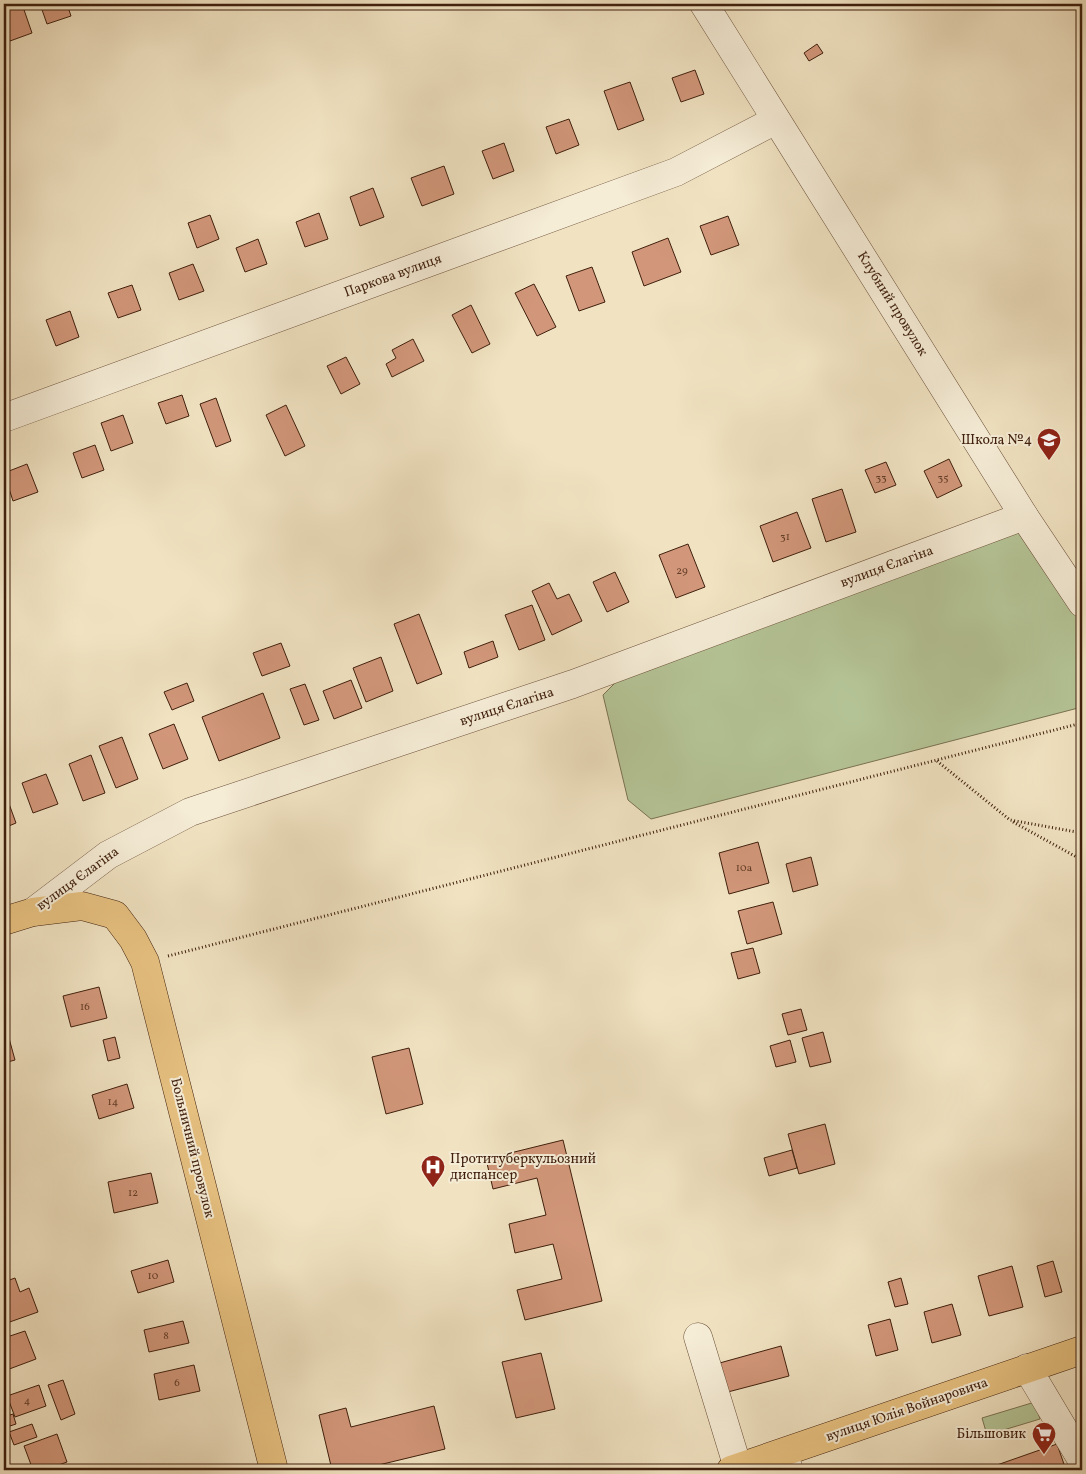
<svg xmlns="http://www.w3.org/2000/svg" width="1086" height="1474" viewBox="0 0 1086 1474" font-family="Vollkorn,serif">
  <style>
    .green { fill: #b5c597; stroke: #7a7252 }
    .building { fill: #d2977a; stroke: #3f1f0d }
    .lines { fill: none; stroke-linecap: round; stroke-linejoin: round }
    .minor-casing { stroke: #6c503a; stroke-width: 29 }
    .major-casing { stroke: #3f1f0d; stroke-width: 29 }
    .path { stroke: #3f1f0d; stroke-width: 3; stroke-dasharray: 1 2.5; stroke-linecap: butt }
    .minor { stroke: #f6edd7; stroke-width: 28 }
    .major { stroke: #e8c281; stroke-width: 28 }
    .labels { text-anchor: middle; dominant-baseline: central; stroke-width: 4; stroke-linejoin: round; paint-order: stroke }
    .number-label { font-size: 11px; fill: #643d28 }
    .street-label { font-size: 14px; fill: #3f1f0d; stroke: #f6edd7 }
    .poi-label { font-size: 14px; fill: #3f1f0d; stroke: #f6edd7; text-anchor: end }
  </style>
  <rect width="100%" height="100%" fill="#f1e3c2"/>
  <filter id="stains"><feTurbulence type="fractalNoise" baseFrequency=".004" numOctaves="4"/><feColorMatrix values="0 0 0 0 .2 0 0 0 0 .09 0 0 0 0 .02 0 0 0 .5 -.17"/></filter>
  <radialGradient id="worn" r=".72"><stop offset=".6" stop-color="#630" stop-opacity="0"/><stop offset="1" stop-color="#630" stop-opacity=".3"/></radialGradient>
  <g class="green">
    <polygon points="1020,529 1082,622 1082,707 651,819 628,800 603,695 620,678"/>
    <polygon points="1035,1402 1040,1419 987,1435 982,1418"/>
  </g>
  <g class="building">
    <polygon points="4,4 22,4 32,33 10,41 4,23"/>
    <polygon points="40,4 67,4 71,16 47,24"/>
    <polygon points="817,44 823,53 809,61 804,53"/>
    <polygon points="695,70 704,94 681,102 672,78"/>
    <polygon points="630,82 644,120 618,130 604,91"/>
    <polygon points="569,119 579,145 556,154 546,127"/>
    <polygon points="504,143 514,171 493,179 482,151"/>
    <polygon points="444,166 454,194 422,206 411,178"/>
    <polygon points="373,188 384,217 360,226 350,197"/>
    <polygon points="319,213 328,239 305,247 296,222"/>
    <polygon points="210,215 219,239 197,248 188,223"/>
    <polygon points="728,216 739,245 711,255 700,226"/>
    <polygon points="668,238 681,272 644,286 632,252"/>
    <polygon points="258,239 267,264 245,272 236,248"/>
    <polygon points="193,264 204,291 179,300 169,273"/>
    <polygon points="592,267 605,302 579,311 566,276"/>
    <polygon points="534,284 556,327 537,336 515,293"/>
    <polygon points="132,285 141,310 118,318 108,293"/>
    <polygon points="471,305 490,344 472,353 452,315"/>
    <polygon points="70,311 79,337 56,346 46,320"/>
    <polygon points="413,339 424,361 392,377 386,364 396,358 392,350"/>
    <polygon points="346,357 360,384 341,394 327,366"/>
    <polygon points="182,395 189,416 166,424 158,403"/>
    <polygon points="216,398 231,441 216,447 200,404"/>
    <polygon points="286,405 305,446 285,456 266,415"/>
    <polygon points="123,415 133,443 111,451 101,423"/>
    <polygon points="95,445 104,470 82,478 73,453"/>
    <polygon points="949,459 962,486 937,498 924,471"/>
    <polygon points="886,462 896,485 875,493 865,470"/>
    <polygon points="27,464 38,492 13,501 4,473"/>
    <polygon points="842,489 856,532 826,542 812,499"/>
    <polygon points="797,512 811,548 773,562 760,526"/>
    <polygon points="688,544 705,587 676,598 659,555"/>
    <polygon points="615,572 629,602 607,612 593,582"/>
    <polygon points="549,583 557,599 569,594 582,621 552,635 532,591"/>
    <polygon points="532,605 545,640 519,650 505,615"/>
    <polygon points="419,614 442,674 417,684 394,624"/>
    <polygon points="493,641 498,657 469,668 464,652"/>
    <polygon points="281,643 290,666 262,676 253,653"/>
    <polygon points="381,657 393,691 366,702 353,668"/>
    <polygon points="351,680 362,708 334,719 323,691"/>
    <polygon points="187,683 194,701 172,710 164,692"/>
    <polygon points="305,684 319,720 304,725 290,689"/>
    <polygon points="263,693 280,738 219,761 202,717"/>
    <polygon points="174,724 188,759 163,769 149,734"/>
    <polygon points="122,737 138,779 116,788 99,746"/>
    <polygon points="91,755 105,793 83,801 69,764"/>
    <polygon points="46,774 58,804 33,813 22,783"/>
    <polygon points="4,790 16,823 4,828"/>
    <polygon points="758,842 769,883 729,894 719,853"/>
    <polygon points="811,857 818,885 793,892 786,864"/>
    <polygon points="773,902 782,934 747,944 738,911"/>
    <polygon points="753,948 760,973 738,979 731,953"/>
    <polygon points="99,987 107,1018 71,1027 63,996"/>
    <polygon points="801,1009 807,1030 788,1035 782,1014"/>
    <polygon points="4,1020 15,1060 4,1063"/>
    <polygon points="823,1032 831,1062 810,1067 802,1038"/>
    <polygon points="115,1037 120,1058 108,1061 103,1040"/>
    <polygon points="790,1040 796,1062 776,1067 770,1046"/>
    <polygon points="409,1048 423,1104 386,1114 372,1057"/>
    <polygon points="127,1084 134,1108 99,1119 92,1095"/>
    <polygon points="825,1124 835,1164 799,1174 788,1134"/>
    <polygon points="563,1140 602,1301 525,1320 517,1290 562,1279 553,1244 515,1253 509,1224 546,1215 537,1178 493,1189 486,1159"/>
    <polygon points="792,1150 797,1168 769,1176 764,1158"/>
    <polygon points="151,1173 158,1203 114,1213 108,1182"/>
    <polygon points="168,1260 174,1282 138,1293 131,1271"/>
    <polygon points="1053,1261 1062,1292 1045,1297 1037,1266"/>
    <polygon points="1012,1266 1023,1307 989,1316 978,1276"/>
    <polygon points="15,1278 20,1292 29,1288 38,1312 4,1324 4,1282"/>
    <polygon points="901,1278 908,1304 895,1307 888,1282"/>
    <polygon points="952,1304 961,1335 932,1343 924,1312"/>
    <polygon points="890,1319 898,1350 876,1356 868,1325"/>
    <polygon points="183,1321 189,1343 149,1352 144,1330"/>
    <polygon points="25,1331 36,1359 4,1371 4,1338"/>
    <polygon points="781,1346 789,1376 724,1393 716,1364"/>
    <polygon points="541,1353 555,1409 516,1418 502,1362"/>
    <polygon points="194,1365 200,1391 159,1400 154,1374"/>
    <polygon points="63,1380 75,1414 61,1420 48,1385"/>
    <polygon points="39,1385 46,1406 15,1417 7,1396"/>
    <polygon points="434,1406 445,1449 358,1470 332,1470 319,1415 346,1408 351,1427"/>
    <polygon points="13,1414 16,1424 7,1427 4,1417"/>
    <polygon points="32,1424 37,1437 14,1445 9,1432"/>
    <polygon points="57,1434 67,1462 45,1470 33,1470 24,1446"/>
    <polygon points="1057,1444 1066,1470 999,1470 997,1465"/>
  </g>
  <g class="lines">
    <defs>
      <g id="minor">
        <polyline points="704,4 1024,516 1082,603"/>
        <polyline points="4,418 676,172 776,120"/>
        <polyline points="33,912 108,855 190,812 573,684 1024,516"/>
        <polyline points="698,1337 738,1468"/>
        <polyline points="1027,1368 1082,1460"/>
        <polyline points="783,1454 789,1470"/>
      </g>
      <g id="major">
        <polyline points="4,921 33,912 82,906 115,915 133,939 145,962 274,1470"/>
        <polyline points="731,1470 1082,1350"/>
      </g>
    </defs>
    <use href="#minor" class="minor-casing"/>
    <use href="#major" class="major-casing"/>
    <g class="path">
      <polyline points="937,761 1010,820 1082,833"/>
      <polyline points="1013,822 1082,860"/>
      <polyline points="168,956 1082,723"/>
    </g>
    <use href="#minor" class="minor"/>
    <use href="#major" class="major"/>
  </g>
  <defs>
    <symbol id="school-pin" viewBox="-11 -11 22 30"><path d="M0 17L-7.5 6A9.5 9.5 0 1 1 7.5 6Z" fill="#8f2418" stroke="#f6edd7"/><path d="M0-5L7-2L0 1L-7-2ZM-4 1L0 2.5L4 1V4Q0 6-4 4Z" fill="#fff"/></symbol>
    <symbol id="hospital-pin" viewBox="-11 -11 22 30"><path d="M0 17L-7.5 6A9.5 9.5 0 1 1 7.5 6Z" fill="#8f2418" stroke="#f6edd7"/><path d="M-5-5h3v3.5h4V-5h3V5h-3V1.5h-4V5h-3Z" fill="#fff"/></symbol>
    <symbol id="supermarket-pin" viewBox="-11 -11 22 30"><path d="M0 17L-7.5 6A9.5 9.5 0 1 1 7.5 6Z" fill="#8f2418" stroke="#f6edd7"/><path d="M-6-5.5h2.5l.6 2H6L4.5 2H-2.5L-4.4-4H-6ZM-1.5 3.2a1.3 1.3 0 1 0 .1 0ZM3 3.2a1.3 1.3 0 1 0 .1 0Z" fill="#fff"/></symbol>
  </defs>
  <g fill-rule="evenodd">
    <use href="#school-pin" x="1035" y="426" width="28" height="38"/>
    <use href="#hospital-pin" x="419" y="1153" width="28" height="38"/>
    <use href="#supermarket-pin" x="1030" y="1420" width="28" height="38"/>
  </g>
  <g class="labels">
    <g class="number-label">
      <text x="881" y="478">33</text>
      <text x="943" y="478">35</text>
      <text x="785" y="537">31</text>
      <text x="682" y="571">29</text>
      <text x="744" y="868">10а</text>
      <text x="85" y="1007">16</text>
      <text x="113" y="1102">14</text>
      <text x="133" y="1193">12</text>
      <text x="153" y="1276">10</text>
      <text x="166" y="1336">8</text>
      <text x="177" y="1383">6</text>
      <text x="27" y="1401">4</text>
    </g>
    <g class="street-label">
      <text transform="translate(393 276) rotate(-20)">Паркова вулиця</text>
      <text transform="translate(892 304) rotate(58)">Клубний провулок</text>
      <text transform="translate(887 567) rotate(-20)">вулиця Єлагіна</text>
      <text transform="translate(507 707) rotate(-18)">вулиця Єлагіна</text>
      <text transform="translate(78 879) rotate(-36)">вулиця Єлагіна</text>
      <text transform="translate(192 1148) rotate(76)">Больничний провулок</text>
      <text transform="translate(907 1410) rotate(-19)">вулиця Юлія Войнаровича</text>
    </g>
    <g class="poi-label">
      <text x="1032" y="440">Школа №4</text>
      <text x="450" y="1159" text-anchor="start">Протитуберкульозний<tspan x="450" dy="16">диспансер</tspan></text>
      <text x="1026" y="1434">Більшовик</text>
    </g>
  </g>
  <rect width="1086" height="1474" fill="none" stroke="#f1e3c2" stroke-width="20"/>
  <rect x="5" y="5" width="1076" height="1464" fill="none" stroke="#3f1f0d" stroke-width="2.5"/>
  <rect x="10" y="10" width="1066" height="1454" fill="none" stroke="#3f1f0d"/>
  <rect width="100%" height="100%" filter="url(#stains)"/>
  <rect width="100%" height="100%" fill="url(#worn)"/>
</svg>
